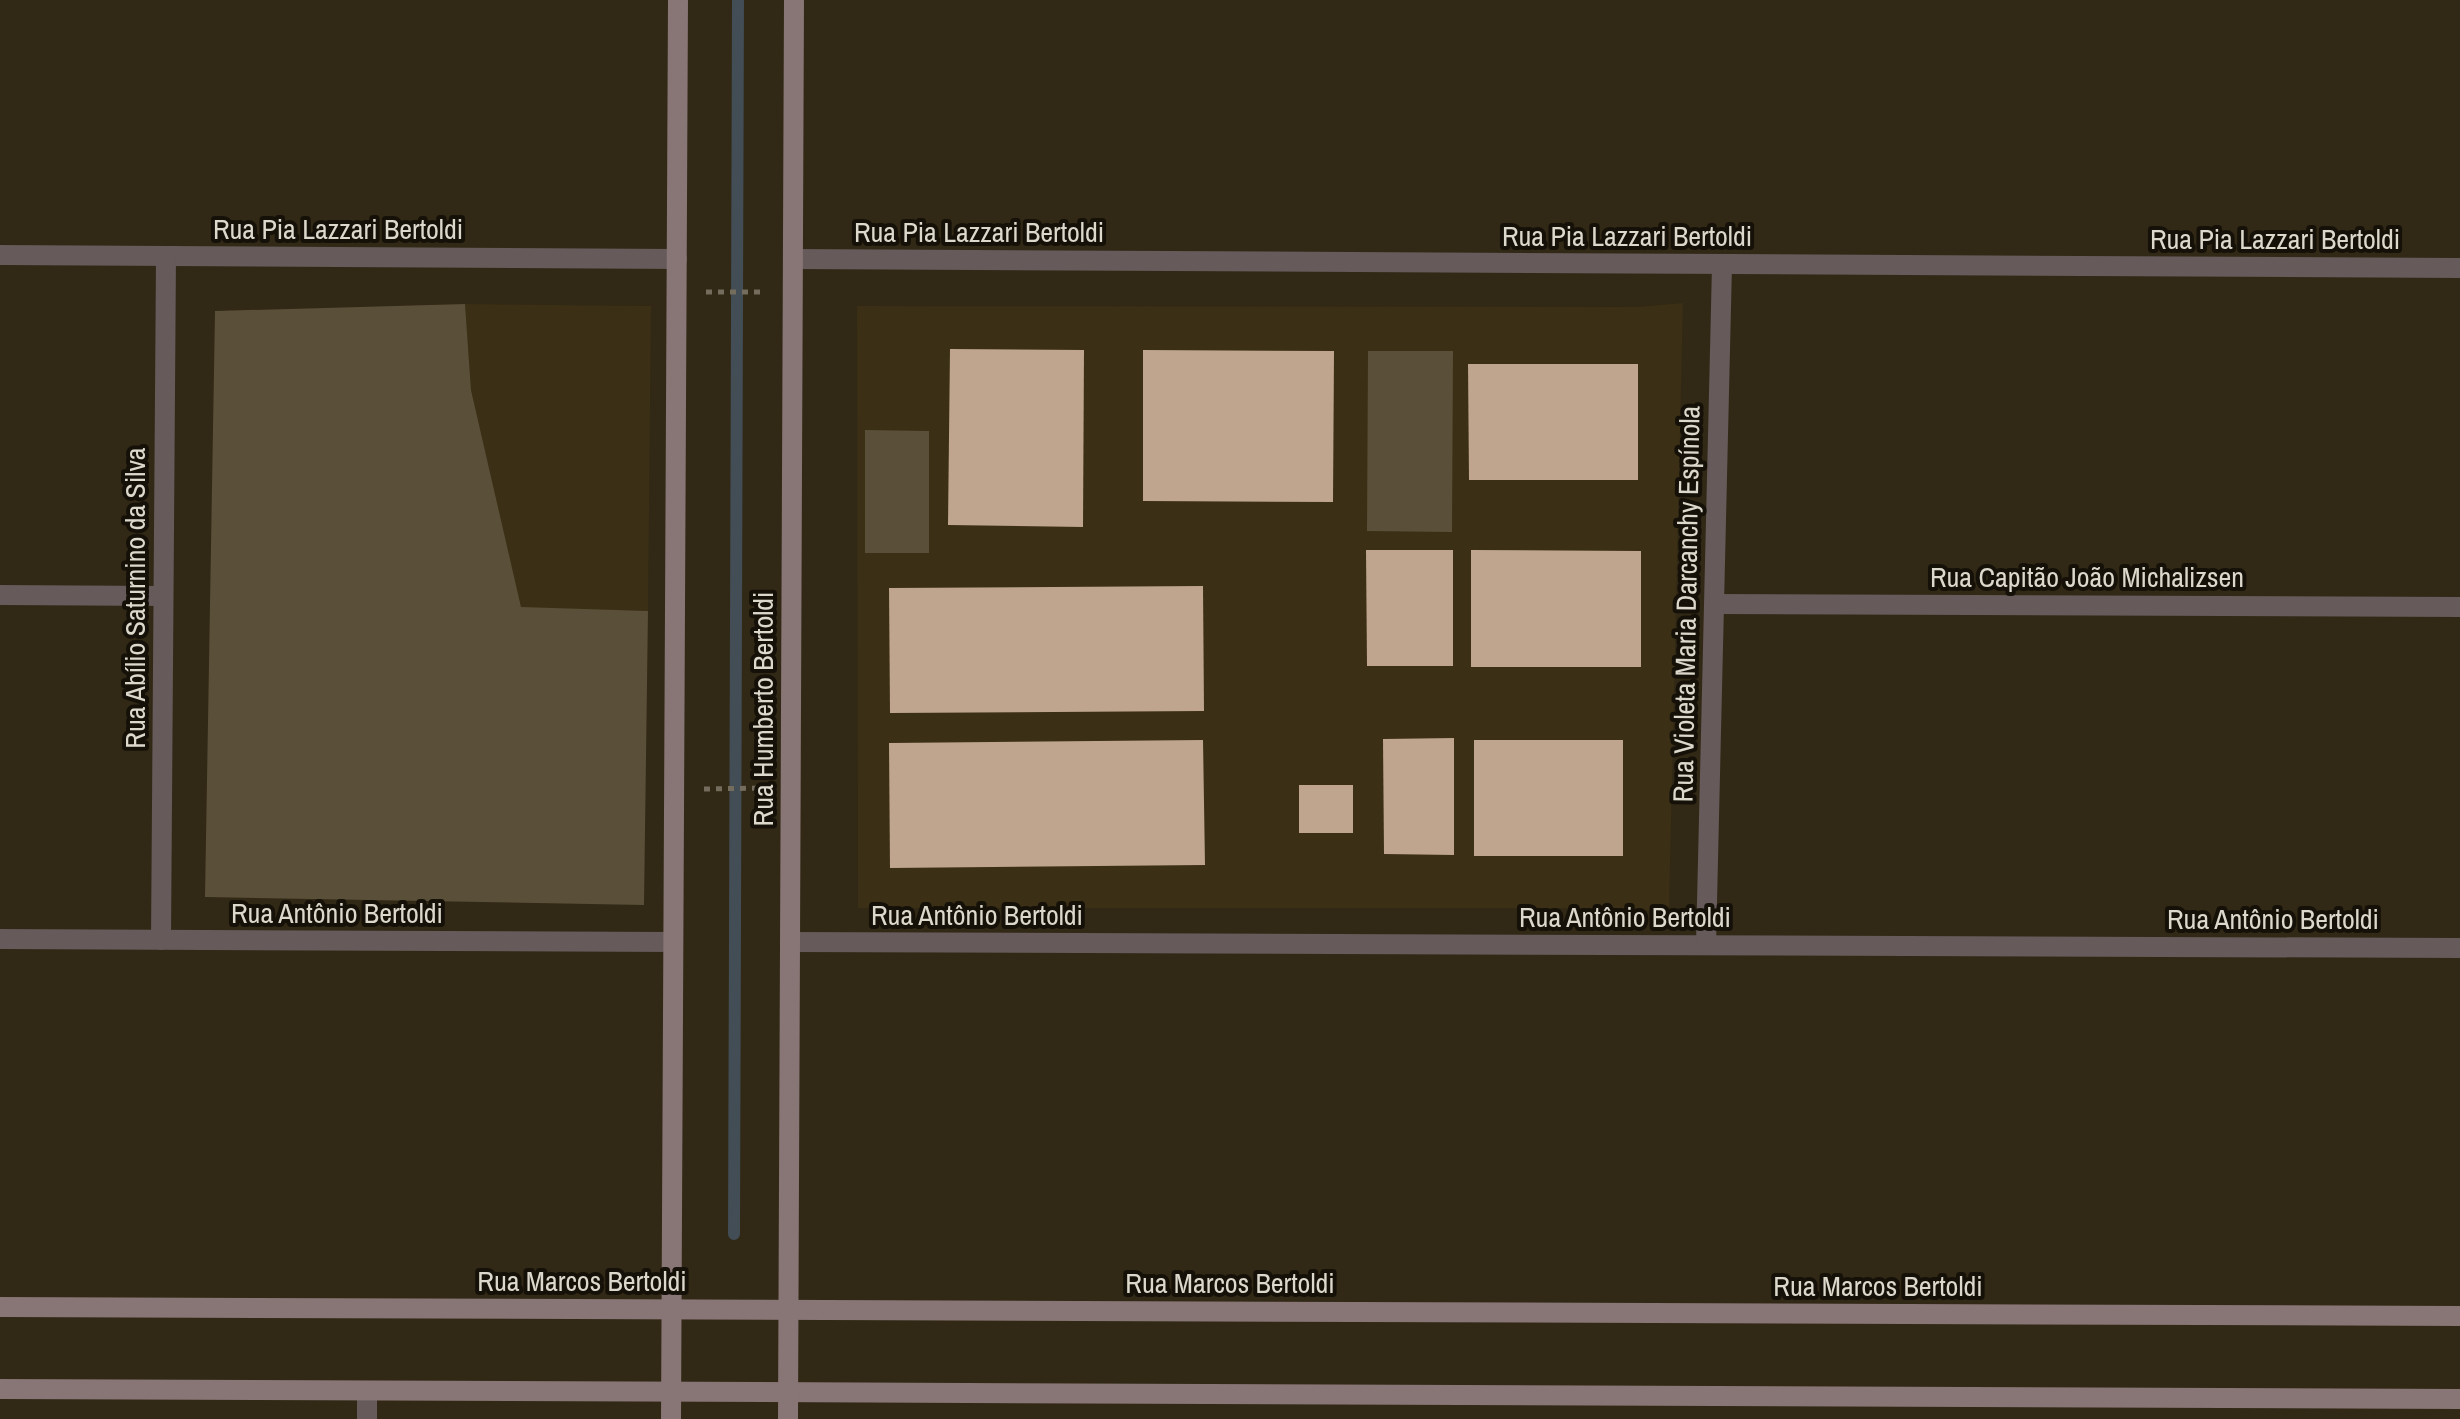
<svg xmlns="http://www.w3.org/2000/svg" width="2460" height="1419" viewBox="0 0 2460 1419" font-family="'Archivo Narrow',sans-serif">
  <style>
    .built { fill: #3b2f15 }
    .green { fill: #5a4f38 }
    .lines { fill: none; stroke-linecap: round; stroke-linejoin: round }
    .stream { stroke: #424d55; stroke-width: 12 }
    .building { fill: #bfa58d }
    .path { stroke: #746c5c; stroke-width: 5; stroke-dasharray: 6 6; stroke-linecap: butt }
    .street { stroke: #665a5a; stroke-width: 20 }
    .secondary { stroke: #887575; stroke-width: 20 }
    .labels { text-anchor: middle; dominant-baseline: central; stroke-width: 8; stroke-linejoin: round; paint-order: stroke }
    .street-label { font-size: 28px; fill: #ddd8cc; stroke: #151109 }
  </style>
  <rect width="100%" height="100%" fill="#312815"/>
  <g class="built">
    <polygon points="1683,303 1669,911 1559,908 858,908 857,306 1637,307"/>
    <polygon points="465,304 651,306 648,611 521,608 471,390"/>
  </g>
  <g class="green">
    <polygon points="465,304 471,390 521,607 648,611 644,905 205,897 215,311"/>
    <polygon points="1368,351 1453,351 1452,532 1367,531"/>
    <polygon points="865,430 929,431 929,553 865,553"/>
  </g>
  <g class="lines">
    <polyline class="stream" points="734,1234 738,0"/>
  </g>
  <g class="building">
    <polygon points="950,349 1084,350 1083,527 948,525"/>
    <polygon points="1143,350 1334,351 1333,502 1143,501"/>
    <polygon points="1468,364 1638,364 1638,480 1469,480"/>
    <polygon points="1366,550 1453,550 1453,666 1367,666"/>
    <polygon points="1471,550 1641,551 1641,667 1471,667"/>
    <polygon points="1203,586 1204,711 890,713 889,588"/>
    <polygon points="1454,738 1454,855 1384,854 1383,739"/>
    <polygon points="1203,740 1205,865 890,868 889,743"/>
    <rect x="1474" y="740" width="149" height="116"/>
    <rect x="1299" y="785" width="54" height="48"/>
  </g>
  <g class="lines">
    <g class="path">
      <polyline points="706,292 760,292"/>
      <polyline points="704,789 762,788"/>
    </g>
    <g class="street">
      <polyline points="0,255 677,259"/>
      <polyline points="793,259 2460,268"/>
      <polyline points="0,595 163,596"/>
      <polyline points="1714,604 2460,607"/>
      <polyline points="0,939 673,942"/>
      <polyline points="161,940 166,256"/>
      <polyline points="790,942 2460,948"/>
      <polyline points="1706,945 1722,265"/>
      <polyline points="367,1419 367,1391"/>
    </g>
    <g class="secondary">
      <polyline points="0,1307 2460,1316"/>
      <polyline points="0,1389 2460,1399"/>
      <polyline points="671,1419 678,0"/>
      <polyline points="788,1419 794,0"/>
    </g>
  </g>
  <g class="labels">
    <g class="street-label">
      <text x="338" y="229">Rua Pia Lazzari Bertoldi</text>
      <text x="979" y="232">Rua Pia Lazzari Bertoldi</text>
      <text x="1627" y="236">Rua Pia Lazzari Bertoldi</text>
      <text x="2275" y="239">Rua Pia Lazzari Bertoldi</text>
      <text x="2087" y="577">Rua Capitão João Michalizsen</text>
      <text transform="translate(135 598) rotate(-90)">Rua Abílio Saturnino da Silva</text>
      <text transform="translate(1686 604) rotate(-89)">Rua Violeta Maria Darcanchy Espínola</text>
      <text transform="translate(763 709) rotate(-90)">Rua Humberto Bertoldi</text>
      <text x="337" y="913">Rua Antônio Bertoldi</text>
      <text x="977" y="915">Rua Antônio Bertoldi</text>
      <text x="1625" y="917">Rua Antônio Bertoldi</text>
      <text x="2273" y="919">Rua Antônio Bertoldi</text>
      <text x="582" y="1281">Rua Marcos Bertoldi</text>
      <text x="1230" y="1283">Rua Marcos Bertoldi</text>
      <text x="1878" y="1286">Rua Marcos Bertoldi</text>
    </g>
  </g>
</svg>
